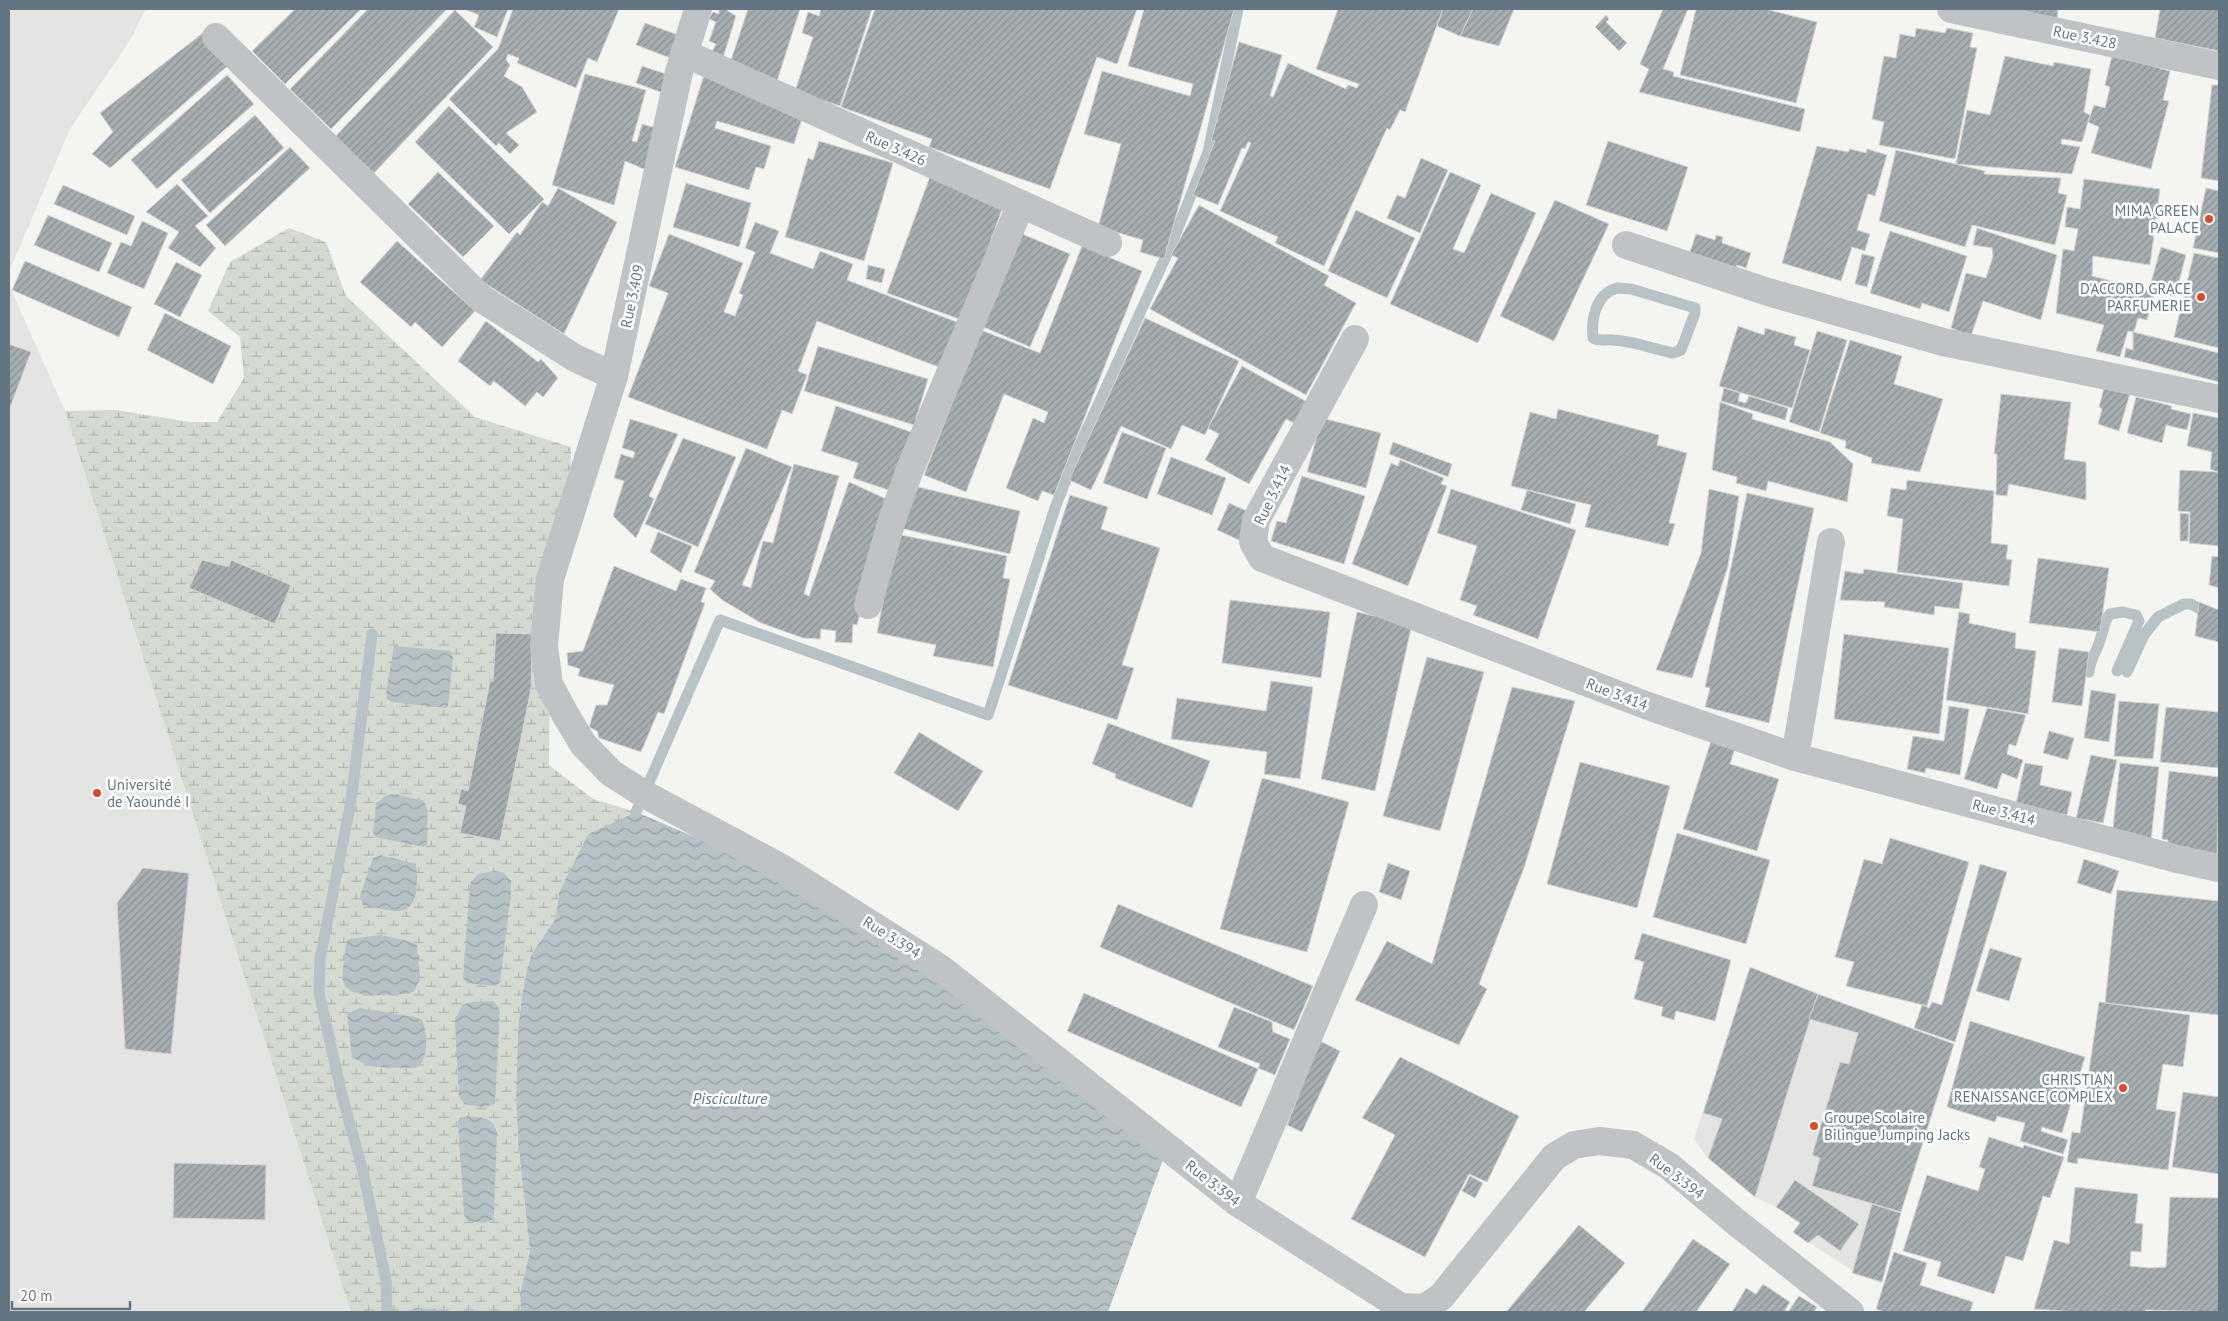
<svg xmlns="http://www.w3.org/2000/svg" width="2228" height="1321" viewBox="0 0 2228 1321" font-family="'PT Sans',sans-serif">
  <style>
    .built { fill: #e4e5e3 }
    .wetland { fill: url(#wetland-marsh) }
    .water { fill: url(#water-waves) }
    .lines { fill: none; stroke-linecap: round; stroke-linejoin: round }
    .stream { stroke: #b6c2c6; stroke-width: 11 }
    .building { fill: url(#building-hatch); stroke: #d5d5d3 }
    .minor { stroke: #bfc3c6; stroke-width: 28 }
    .poi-dot { fill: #dd4826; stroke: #fff; stroke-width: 2 }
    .labels { text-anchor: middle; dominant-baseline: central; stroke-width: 5; stroke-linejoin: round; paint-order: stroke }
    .street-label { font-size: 15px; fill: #637580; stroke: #fff }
    .poi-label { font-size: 15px; fill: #637580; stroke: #fff; text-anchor: end }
    .water-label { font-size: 16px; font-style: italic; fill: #5f777e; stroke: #fff }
  </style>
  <defs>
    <pattern id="wetland-marsh" width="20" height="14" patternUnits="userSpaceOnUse" patternTransform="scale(1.25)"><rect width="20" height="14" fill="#d5dad1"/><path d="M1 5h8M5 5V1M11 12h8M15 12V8" fill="none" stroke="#b0b5af"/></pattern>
    <pattern id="water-waves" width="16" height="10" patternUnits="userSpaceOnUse" patternTransform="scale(1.25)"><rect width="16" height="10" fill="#b6c2c6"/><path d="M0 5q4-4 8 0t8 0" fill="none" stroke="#98a2a6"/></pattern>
    <pattern id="building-hatch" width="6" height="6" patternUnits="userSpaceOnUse" patternTransform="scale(1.25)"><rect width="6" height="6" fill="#a6aeb2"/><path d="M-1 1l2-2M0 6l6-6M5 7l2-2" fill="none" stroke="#8b9296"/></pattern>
  </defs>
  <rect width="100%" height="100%" fill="#f4f4f0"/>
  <g class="built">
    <polygon points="9,9 146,9 132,37 70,129 9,272"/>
    <polygon points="9,285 65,411 351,1312 9,1312"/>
    <polygon points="1750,967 1818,994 1954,1044 1901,1212 1882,1284 1856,1273 1793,1232 1799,1223 1776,1207 1755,1197 1708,1158 1694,1139"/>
  </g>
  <polygon class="wetland" points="289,228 326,242 346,296 475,417 571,447 570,514 550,628 549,765 593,799 636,812 588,834 559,892 556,918 531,955 524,982 518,1029 516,1095 518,1142 530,1251 520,1294 521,1312 351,1312 65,411 116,410 190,422 217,422 244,378 240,337 208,311 230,262"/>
  <g class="water">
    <polygon points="394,646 451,651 453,658 448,706 446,708 392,702 387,699 386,692"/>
    <path d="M396,794l28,7c6,10 3,30 3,43l-3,3 -49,-10 -2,-5 3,-29 11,-8z"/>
    <polygon points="636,812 749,860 862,928 1166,1151 1108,1312 521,1312 520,1294 530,1251 518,1142 516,1095 518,1029 524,982 531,955 556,918 559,892 588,834"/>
    <path d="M381,855l35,9c2,17 4,50 -22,47 -10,-1 -21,-4 -31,-6l-3,-9 13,-38z"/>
    <polygon points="495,871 503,872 511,881 511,893 500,982 495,986 467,983 463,978 470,883 478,874"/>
    <path d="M380,935l25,5 12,5 3,35 -7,12 -6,2c-15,0 -61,7 -64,-13 -1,-12 2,-26 3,-39l3,-3z"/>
    <polygon points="494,1001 500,1010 495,1104 483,1107 464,1104 459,1096 455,1021 462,1005 472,1002"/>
    <path d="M360,1008l55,9 7,3c6,13 7,40 -6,48 -22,-1 -46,3 -64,-11l-5,-43z"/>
    <path d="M469,1116c15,2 23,1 28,16l-3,82 -2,6 -8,3 -17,-2 -3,-6 -6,-93 2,-4z"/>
    <polygon points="416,1308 436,1309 442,1312 404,1312"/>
  </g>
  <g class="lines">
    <g class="stream">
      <path d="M1617,288l14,1 64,19v5l-14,37 -8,3c-20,-4 -39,-12 -60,-13 -7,-1 -13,2 -20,-2 -2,-20 3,-44 24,-50z"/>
      <polyline points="372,634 351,801 320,959 319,993 342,1095 363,1172 386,1280 387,1312"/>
      <path d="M2089,672c1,-14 9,-22 12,-35 3,-9 3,-16 9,-23l13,-2 13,3 3,6 -22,50"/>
      <polyline points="2127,672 2144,635 2158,617 2184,604 2191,604 2198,608"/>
      <polyline points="636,812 720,620 988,715 1055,508 1077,451 1172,243 1208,152 1238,9"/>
    </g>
  </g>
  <g class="building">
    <polygon points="295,9 361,9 285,84 252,51"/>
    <polygon points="368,9 447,9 331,129 290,89"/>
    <polygon points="464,9 508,9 497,37 474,27 479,15"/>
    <polygon points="513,9 619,9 597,62 588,58 576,88 517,63 519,58 508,54 506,60 510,65 504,76 522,87 537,112 506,133 519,145 510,154 499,143 496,146 449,99 498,49"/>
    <polygon points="719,9 725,9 736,16 723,58 711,54 716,44 709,41 716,22 709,19 713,12 719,14"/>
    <polygon points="748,9 800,9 777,81 730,63"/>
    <polygon points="821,9 872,9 840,106 795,91 813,37 802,33 808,12 819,16"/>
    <polygon points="875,9 1137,9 1117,64 1097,57 1050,189 929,147 932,139 841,107"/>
    <polygon points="1144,9 1234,9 1164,259 1140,252 1143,240 1098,227 1121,144 1084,134 1102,71 1190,96 1193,84 1128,66"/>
    <polygon points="1338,9 1443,9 1405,112 1400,110 1390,130 1387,128 1324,266 1275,243 1278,237 1220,211 1251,143 1248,142 1245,149 1242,148 1218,205 1193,195 1215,141 1211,141 1239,42 1282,55 1270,96 1273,97 1288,63 1346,89 1348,85 1357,88 1359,84 1316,69"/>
    <polygon points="1443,9 1475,9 1465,33 1462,32 1460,36 1437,26"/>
    <polygon points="1473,9 1514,9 1499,46 1460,36"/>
    <polygon points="1663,9 1688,9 1663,69 1674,72 1673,76 1805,109 1800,132 1639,92 1649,69 1640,64"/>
    <polygon points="1696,9 1765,9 1817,22 1796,103 1680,75"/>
    <polygon points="2010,9 2058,9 2057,19"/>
    <polygon points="2160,9 2219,9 2219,51 2155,38"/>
    <polygon points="455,10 493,47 374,173 335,137"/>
    <polygon points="1606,15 1609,19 1606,22 1627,43 1619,51 1595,27"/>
    <polygon points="645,23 681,36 673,59 636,45"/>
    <polygon points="1916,28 1945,33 1947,28 1973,33 1970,47 1977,48 1955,159 1879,145 1884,122 1872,119 1884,56 1896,58 1900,34 1915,37"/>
    <polygon points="203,33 233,61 110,168 92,154 113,132 100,113"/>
    <polygon points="2112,55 2170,71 2163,100 2169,101 2151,169 2091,153 2099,127 2088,122 2094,105 2105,108 2110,87 2105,85"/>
    <polygon points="2005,56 2053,66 2054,62 2091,69 2084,112 2090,115 2082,142 2062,139 2061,144 2080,147 2072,174 1956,164 1967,110 1990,115"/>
    <polygon points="642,66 669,75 663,93 636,83"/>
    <polygon points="705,72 730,80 728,88 804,112 794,144 717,121 715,128 771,146 764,169 756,167 749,190 675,167"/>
    <polygon points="585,74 646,90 632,141 637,142 642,124 660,129 646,170 625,161 614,205 552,185"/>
    <polygon points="227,75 254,104 157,189 131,160"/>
    <polygon points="2212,85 2219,85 2219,181 2201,178"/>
    <polygon points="449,106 544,199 509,234 415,142"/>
    <polygon points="255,115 284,148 210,213 181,180"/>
    <polygon points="819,141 893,163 864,261 785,237 808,158 813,160"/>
    <polygon points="1608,141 1688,167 1667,231 1586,205"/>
    <polygon points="1817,146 1848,152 1850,149 1866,153 1867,149 1887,155 1875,196 1868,194 1857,230 1870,234 1865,251 1852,247 1841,281 1782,263"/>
    <polygon points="290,147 310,168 225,246 206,225"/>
    <polygon points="1896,150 1985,171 1984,174 2061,178 2058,193 2067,195 2055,245 1972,225 1965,247 1879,221"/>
    <polygon points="1421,158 1448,170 1420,233 1387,218 1397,195 1405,198"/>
    <polygon points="438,172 494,226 463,257 408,204"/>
    <polygon points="1450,172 1481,185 1453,249 1464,253 1491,193 1536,213 1478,343 1390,304"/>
    <polygon points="931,174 1005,201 962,320 887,293"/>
    <polygon points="2084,179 2160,189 2150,265 2093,256 2092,276 2155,292 2147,320 2138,318 2134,332 2128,331 2120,357 2096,351 2104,325 2056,313 2063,249 2074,251 2078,229 2065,227 2067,207 2080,209"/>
    <polygon points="686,183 751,203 739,247 673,227"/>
    <polygon points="177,184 208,216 195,226 216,248 200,267 168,248 179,232 146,212"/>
    <polygon points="63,185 135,216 127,235 54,204"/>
    <polygon points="558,188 617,222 564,334 480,280 517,232 520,235 542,202 548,206"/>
    <polygon points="2206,188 2219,191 2219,253 2193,248"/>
    <polygon points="1555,200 1609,224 1554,341 1500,316"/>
    <polygon points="1199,205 1329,276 1324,285 1356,303 1306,395 1150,309 1178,258 1171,255"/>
    <polygon points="1356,210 1415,238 1387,298 1328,271"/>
    <polygon points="48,215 112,243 99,272 34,245"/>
    <polygon points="142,221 168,233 144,289 107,273 121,242 131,246"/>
    <polygon points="755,222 779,231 770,253 813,269 820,251 853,264 847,280 962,324 944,369 817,321 798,371 807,375 792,414 782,410 767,449 628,397 668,293 649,286 669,234 743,263 724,312 735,316 743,295 739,293 755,252 745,248"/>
    <polygon points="1977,228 2057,255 2041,320 1983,301 1971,336 1951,328 1966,273 1986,278 1993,256 1992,248 1973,245"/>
    <polygon points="1890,231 1967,256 1949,312 1922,303 1920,309 1870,293"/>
    <polygon points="1020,233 1070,254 1030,347 981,326"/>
    <polygon points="1696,234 1715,240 1716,235 1723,237 1722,243 1751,253 1746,268 1737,265 1734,274 1688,258"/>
    <polygon points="397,241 475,311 442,347 415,322 411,327 360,282"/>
    <polygon points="1082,246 1142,271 1054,495 1042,491 1038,501 1006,488 1033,418 1044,423 1048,412 1004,394 966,492 924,475 981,330 1040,353"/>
    <polygon points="2161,247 2186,255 2175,297 2152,290 2152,286 2150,286"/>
    <polygon points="2194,253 2219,258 2219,348 2174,337"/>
    <polygon points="1862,254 1875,257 1867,287 1855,284"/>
    <polygon points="25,261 132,307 119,337 12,290"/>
    <polygon points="176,262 202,275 180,317 154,304"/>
    <polygon points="868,265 885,269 882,283 866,279"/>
    <polygon points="165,313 231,346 213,384 147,350"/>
    <polygon points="1145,318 1239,361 1205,435 1182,425 1171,449 1121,426 1091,490 1069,480"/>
    <polygon points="486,321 538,362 541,359 558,378 543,397 537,392 525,406 494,381 490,386 458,361"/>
    <polygon points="1738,326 1764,335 1765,328 1796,337 1794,345 1810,350 1792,408 1719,386"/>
    <polygon points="1817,331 1847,340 1819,432 1789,422"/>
    <polygon points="2133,332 2219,353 2219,382 2124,357 2126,348 2133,350"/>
    <polygon points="1850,340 1902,356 1894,384 1943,399 1920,472 1871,463 1872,458 1845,448 1846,441 1820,433"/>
    <polygon points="9,344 31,352 9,410"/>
    <polygon points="818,346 928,379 914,425 804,391"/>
    <polygon points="1242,366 1309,403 1298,425 1286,419 1249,484 1205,460 1219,434 1208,428"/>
    <polygon points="1724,388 1740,393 1738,401 1746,403 1749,396 1788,408 1785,420 1721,401"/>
    <polygon points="2104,388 2131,390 2119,431 2098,424 2102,409 2099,407"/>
    <polygon points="2001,394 2071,402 2064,459 2086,462 2086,500 2009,484 2007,496 1996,495 1997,454 1994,454"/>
    <polygon points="2136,397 2172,406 2171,409 2191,414 2187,430 2166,425 2162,443 2127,433"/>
    <polygon points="1720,402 1753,414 1752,419 1830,442 1853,464 1847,502 1768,481 1766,491 1736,483 1737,477 1712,470"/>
    <polygon points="836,406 914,433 894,492 853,478 858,463 821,451"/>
    <polygon points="1558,409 1659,435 1657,445 1687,453 1669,523 1675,524 1668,546 1585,527 1591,505 1511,486 1530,412 1556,419"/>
    <polygon points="2193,413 2219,418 2219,546 2189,543 2190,512 2178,511 2180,470 2218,472 2210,469 2212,452 2187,446"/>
    <polygon points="1322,418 1381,433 1366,488 1307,472"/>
    <polygon points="630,419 678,434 649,496 654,499 636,538 613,516 624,481 614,478 621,454 633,458 635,452 622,448"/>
    <polygon points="1122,432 1166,448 1147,499 1103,483"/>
    <polygon points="683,438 736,457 698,547 645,524"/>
    <polygon points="1393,442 1452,464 1448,477 1389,454"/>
    <polygon points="746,448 792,467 742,585 751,588 763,541 773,543 794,464 839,476 804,594 809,596 849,482 893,502 857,625 853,624 852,643 835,642 836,631 821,629 820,639 803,638 761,623 722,600 710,589 715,581 694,572"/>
    <polygon points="1171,457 1226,478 1212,515 1157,494"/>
    <polygon points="1400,460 1444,478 1441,484 1447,486 1408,586 1352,564 1391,463 1398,466"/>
    <polygon points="1302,476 1365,496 1344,564 1271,541 1277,521 1286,523"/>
    <polygon points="1907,480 1994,491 1991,543 2008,545 2006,559 2012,560 2009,586 1897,572 1903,519 1887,516 1891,488 1906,490"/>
    <polygon points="918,487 1020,511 1010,554 900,528"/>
    <polygon points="1451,489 1576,530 1538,639 1473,615 1477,606 1460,600 1477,546 1437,533"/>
    <polygon points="1709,489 1739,496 1728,566 1692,678 1656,670 1701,553"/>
    <polygon points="1527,490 1576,504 1570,524 1521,510"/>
    <polygon points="1747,493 1814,508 1769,723 1705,707 1710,688 1705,687"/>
    <polygon points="1070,495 1108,507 1101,529 1160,548 1122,665 1134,668 1117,720 1008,685"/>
    <polygon points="1229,503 1251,513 1239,540 1217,530"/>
    <polygon points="2180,513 2189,514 2188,541 2180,541"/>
    <polygon points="658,532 692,546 681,573 650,552"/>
    <polygon points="896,534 1007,556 1003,578 1010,579 993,667 933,656 936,645 877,633"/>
    <polygon points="2212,556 2219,557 2219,588 2209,585"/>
    <polygon points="2038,558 2109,568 2100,632 2029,623"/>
    <polygon points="202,560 229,567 231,560 291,585 275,624 189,588"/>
    <polygon points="614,566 676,591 681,579 706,588 701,602 705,603 664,714 658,712 641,752 599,738 597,731 589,727 596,705 607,705 614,685 578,676 580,669 568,665 567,653 583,651"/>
    <polygon points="1864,569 1963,583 1959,609 1935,606 1934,615 1884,607 1885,602 1840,600 1845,571 1863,574"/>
    <polygon points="1230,600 1330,612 1321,678 1222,663"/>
    <polygon points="2199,602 2219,610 2219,642 2195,636"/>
    <polygon points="1357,612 1412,624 1375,791 1321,779"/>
    <polygon points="1959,612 1970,614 1969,623 2016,633 2015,648 2036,651 2028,714 1946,700"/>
    <polygon points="496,633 532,634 531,689 500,841 460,833 466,806 458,804 461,789 468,791 490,681 493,681"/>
    <polygon points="1844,634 1949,648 1939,734 1834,719"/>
    <polygon points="2059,648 2089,652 2082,706 2052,702"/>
    <polygon points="1427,657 1484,672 1440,831 1383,816"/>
    <polygon points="1271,681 1313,687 1300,779 1264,774 1267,752 1171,739 1177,698 1266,711"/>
    <polygon points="1512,687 1575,701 1524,868 1479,984 1487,989 1459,1045 1355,1000 1387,941 1432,964"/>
    <polygon points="2091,690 2116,694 2109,742 2084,738"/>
    <polygon points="2119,701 2159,704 2153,759 2114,756"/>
    <polygon points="1949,706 1969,709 1960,775 1926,768 1925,773 1907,769 1913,736 1944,741"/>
    <polygon points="2166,707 2219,712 2219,768 2160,762"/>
    <polygon points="1987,708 2026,715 2016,746 2009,744 2007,754 2023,760 2017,779 2002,773 1997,789 1964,779"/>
    <polygon points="1108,723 1210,761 1192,808 1115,778 1116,774 1092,764"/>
    <polygon points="2049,731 2074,738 2068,760 2043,753"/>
    <polygon points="919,732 983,771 958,811 894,773"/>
    <polygon points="1711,741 1735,748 1730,764 1779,779 1757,851 1683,829"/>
    <polygon points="2091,755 2117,760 2103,823 2076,818"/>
    <polygon points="1580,762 1670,786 1637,908 1547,884"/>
    <polygon points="2025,763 2043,766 2040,785 2072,792 2067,815 2016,804"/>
    <polygon points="2120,763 2159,767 2151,841 2112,837"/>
    <polygon points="2169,771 2219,777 2217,862 2166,854 2168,840 2162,839"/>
    <polygon points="1262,778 1349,802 1307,952 1220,929"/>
    <polygon points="1677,833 1770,860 1746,944 1653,917"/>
    <polygon points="1890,838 1969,862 1927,1006 1846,986 1854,962 1835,957 1864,859 1882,864"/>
    <polygon points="2084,859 2119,871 2111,894 2077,883"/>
    <polygon points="1388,863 1410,871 1401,900 1379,892"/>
    <polygon points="1980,864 2007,872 1955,1042 1914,1028 1922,1005 1929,1008 1932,1002 1942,1005"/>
    <polygon points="143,868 189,873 171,1054 125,1049 117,903"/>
    <polygon points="2117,890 2219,901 2219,1015 2105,1003"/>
    <polygon points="1118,904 1313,986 1294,1030 1100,947"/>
    <polygon points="1642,933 1731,960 1715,1021 1676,1011 1674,1020 1661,1016 1663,1007 1634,999 1644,962 1634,959"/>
    <polygon points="1990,948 2022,958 2009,1001 1976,991"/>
    <polygon points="1750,967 1818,994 1755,1197 1708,1158 1722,1119 1703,1113"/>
    <polygon points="1084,993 1258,1069 1241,1107 1067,1031"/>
    <polygon points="1818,994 1954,1044 1901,1212 1812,1186 1820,1158 1812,1155 1840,1062 1849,1064 1858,1033 1809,1019"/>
    <polygon points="2099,1002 2190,1015 2183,1067 2163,1064 2156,1109 2176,1112 2168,1170 2078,1158 2077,1164 2067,1162 2072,1132 2080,1133"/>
    <polygon points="1234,1007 1272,1022 1273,1032 1290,1039 1275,1075 1258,1068 1260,1064 1218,1047"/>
    <polygon points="1970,1021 2085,1057 2062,1133 2042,1127 2041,1131 2068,1140 2063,1154 2020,1141 2025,1123 1997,1116 1995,1122 1947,1107"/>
    <polygon points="1320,1041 1340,1051 1302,1132 1287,1125"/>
    <polygon points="1400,1057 1519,1116 1487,1182 1469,1174 1425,1257 1351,1219 1395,1135 1362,1118"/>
    <polygon points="2183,1092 2219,1097 2219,1174 2172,1167"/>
    <polygon points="1989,1137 2023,1148 2024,1145 2064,1157 2050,1198 2043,1196 2023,1261 2006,1256 1994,1294 1937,1276 1941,1262 1903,1251 1927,1175 1978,1191 1985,1169 1979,1167"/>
    <polygon points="174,1163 266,1165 265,1220 173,1218"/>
    <polygon points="1470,1176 1483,1183 1475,1198 1462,1191"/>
    <polygon points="1795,1180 1859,1224 1840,1251 1818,1235 1808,1243 1793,1232 1800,1223 1776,1207"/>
    <polygon points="2075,1187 2138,1194 2135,1223 2143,1224 2141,1252 2131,1251 2130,1266 2150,1268 2166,1267 2170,1197 2219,1198 2219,1312 2146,1310 2145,1312 2078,1312 2034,1309 2054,1240 2069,1244"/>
    <polygon points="1872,1204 1901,1213 1882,1282 1852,1273"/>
    <polygon points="1579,1225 1625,1263 1584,1312 1506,1312"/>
    <polygon points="1693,1239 1730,1264 1696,1312 1642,1312"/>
    <polygon points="1894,1252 1927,1263 1920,1285 1973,1302 1970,1312 1884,1312 1876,1309"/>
    <polygon points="1763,1284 1790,1302 1785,1310 1788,1312 1799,1296 1817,1307 1814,1312 1732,1312 1746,1288 1756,1294"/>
  </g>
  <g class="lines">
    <g class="minor">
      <polyline points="698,9 679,72 614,376 550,579 544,646 549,684 565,714 583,744 611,773 644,794 782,868 940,968 1238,1203 1401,1307 1424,1308 1441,1297 1554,1157 1574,1145 1599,1141 1633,1145 1669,1166 1736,1222 1850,1312"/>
      <polyline points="1951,9 2219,66"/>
      <polyline points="216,37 482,299 575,358 614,376"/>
      <polyline points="684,53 1108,243"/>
      <polyline points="1626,245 1768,292 1943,342 2219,399"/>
      <polyline points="1355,339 1256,520 1253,542 1262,558 1648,706 1795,757 2177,859 2219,868"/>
      <polyline points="868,605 892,520 910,469 1021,204"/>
      <polyline points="1795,757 1831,542"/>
      <polyline points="1238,1203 1364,905"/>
    </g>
  </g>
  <g class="poi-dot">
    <circle cx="2209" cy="219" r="5"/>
    <circle cx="2201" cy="297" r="5"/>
    <circle cx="97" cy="793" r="5"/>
    <circle cx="2123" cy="1088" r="5"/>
    <circle cx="1814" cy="1126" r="5"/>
  </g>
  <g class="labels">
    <g class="street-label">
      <text transform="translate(2085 37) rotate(12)">Rue 3.428</text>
      <text transform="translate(896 148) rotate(24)">Rue 3.426</text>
      <text transform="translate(632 296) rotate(-78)">Rue 3.409</text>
      <text transform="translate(1272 495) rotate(-64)">Rue 3.414</text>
      <text transform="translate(1617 694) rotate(21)">Rue 3.414</text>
      <text transform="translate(2004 812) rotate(15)">Rue 3.414</text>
      <text transform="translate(892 937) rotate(32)">Rue 3.394</text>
      <text transform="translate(1677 1176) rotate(37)">Rue 3.394</text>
      <text transform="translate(1213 1183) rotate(38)">Rue 3.394</text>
    </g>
    <g class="poi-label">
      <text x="2199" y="210">MIMA GREEN<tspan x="2199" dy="17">PALACE</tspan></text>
      <text x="2191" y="288">D'ACCORD GRACE<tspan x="2191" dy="17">PARFUMERIE</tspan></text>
      <text x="107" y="784" text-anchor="start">Université<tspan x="107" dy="17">de Yaoundé I</tspan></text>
      <text x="2113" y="1079">CHRISTIAN<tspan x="2113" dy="17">RENAISSANCE COMPLEX</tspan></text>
      <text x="1824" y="1117" text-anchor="start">Groupe Scolaire<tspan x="1824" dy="17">Bilingue Jumping Jacks</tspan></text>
    </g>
    <g class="water-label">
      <text x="730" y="1098">Pisciculture</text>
    </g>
  </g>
  <rect width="2228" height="1321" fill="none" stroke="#637580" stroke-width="20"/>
  <path d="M12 1301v8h118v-8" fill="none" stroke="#637580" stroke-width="2.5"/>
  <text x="20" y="1301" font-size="15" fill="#637580" stroke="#ffffff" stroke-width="4" paint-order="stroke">20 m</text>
</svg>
